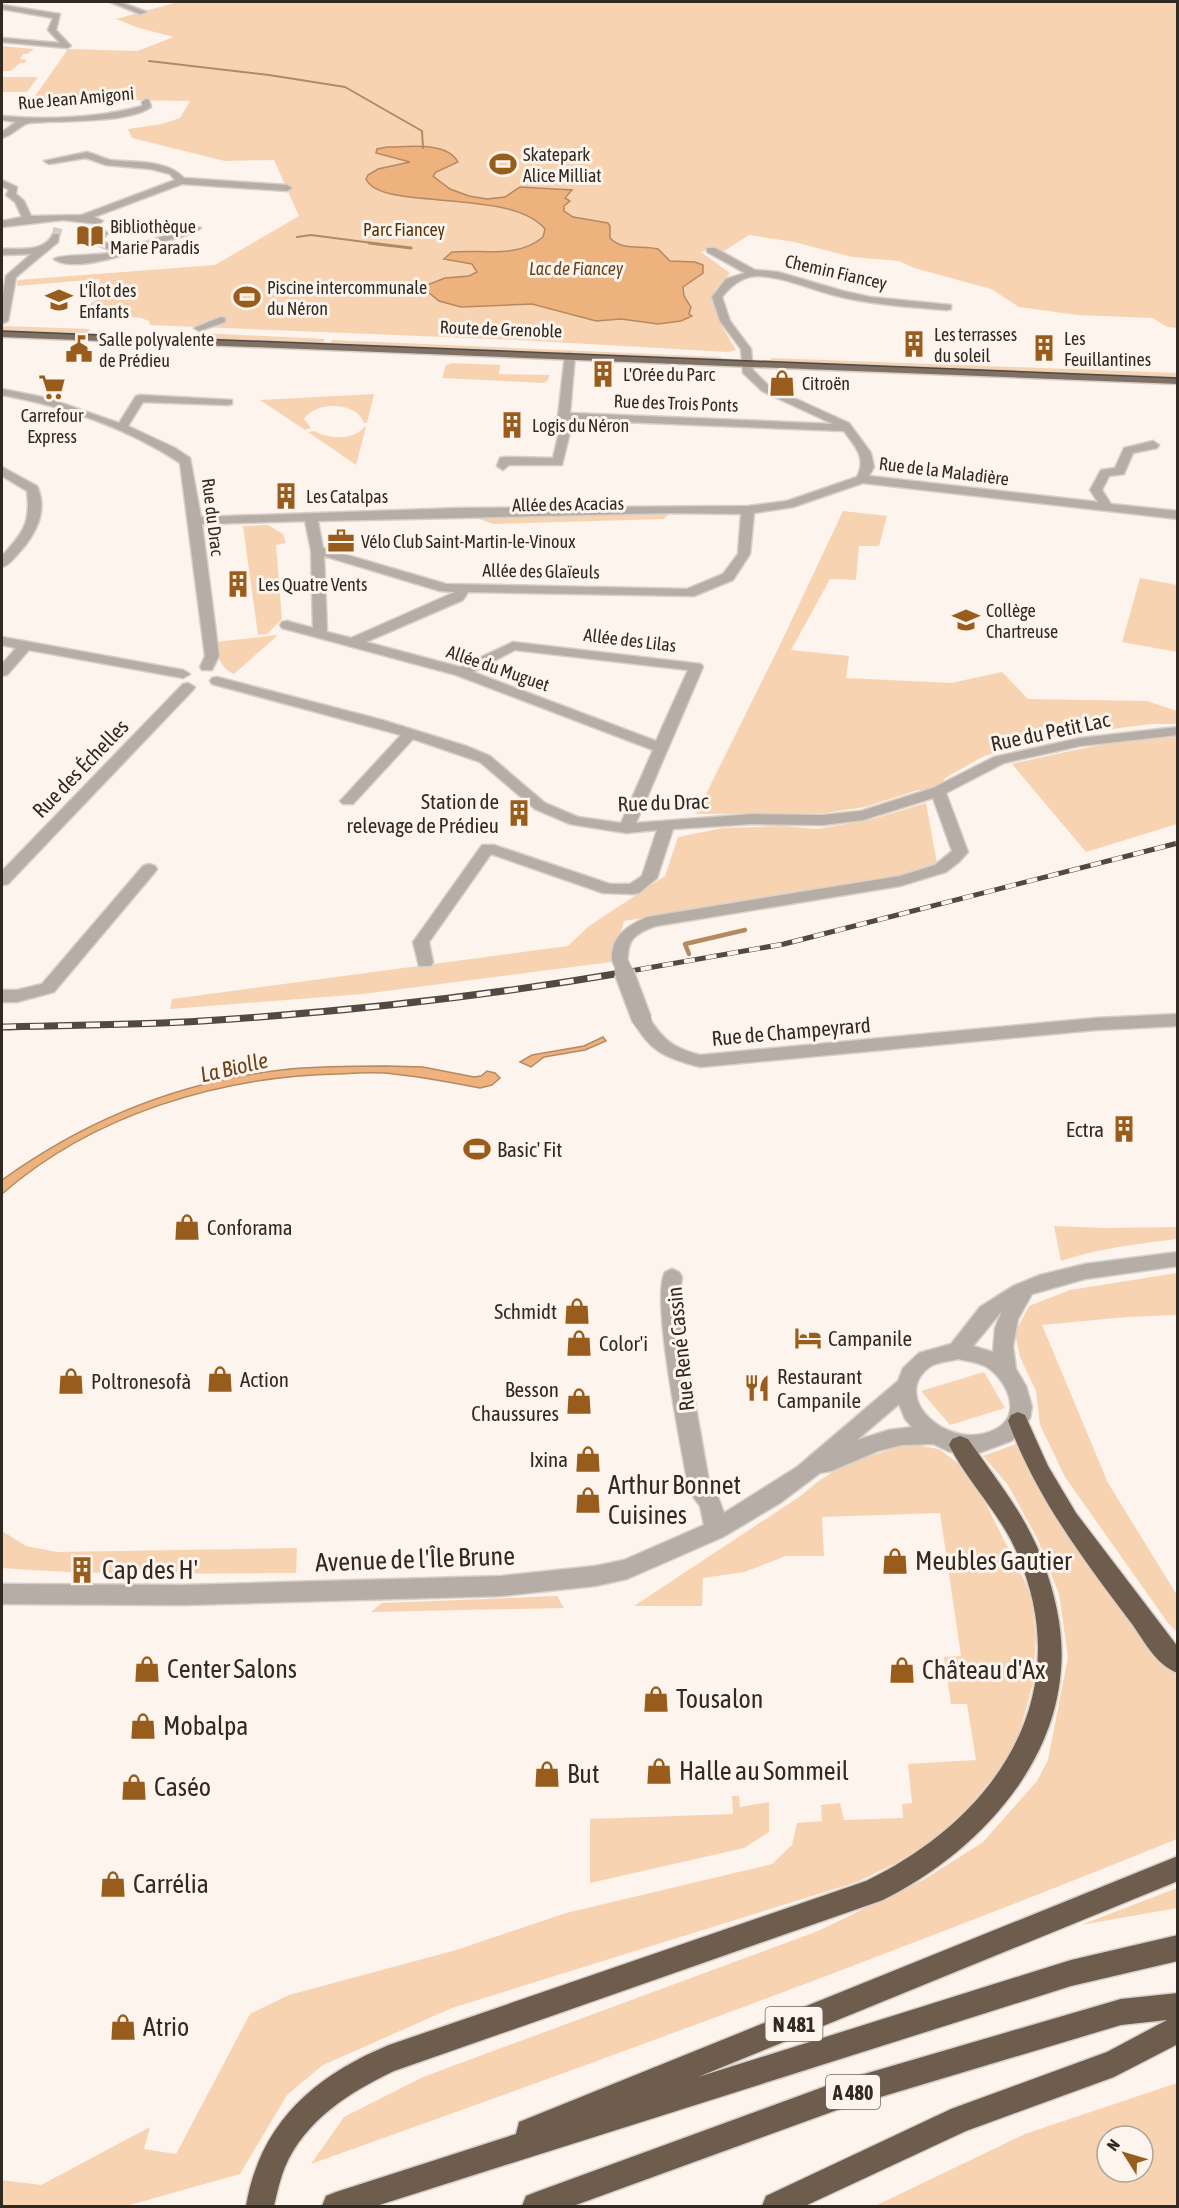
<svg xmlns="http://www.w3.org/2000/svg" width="1179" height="2208" viewBox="0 0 1179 2208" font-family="'Asap Condensed',sans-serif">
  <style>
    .green { fill: #f8d3b2; fill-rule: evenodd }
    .water { fill: #edb27d; stroke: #b58962; stroke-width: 1.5 }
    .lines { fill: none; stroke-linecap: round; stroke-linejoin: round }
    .stream-far2 { stroke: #b58962; stroke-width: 2 }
    .stream-far1 { stroke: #b58962; stroke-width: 3 }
    .stream { stroke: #b58962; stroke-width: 4.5 }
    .minor-tunnel { stroke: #d3ccc5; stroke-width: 9; stroke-dasharray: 9 4.5; stroke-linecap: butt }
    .minor-casing { stroke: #d7d0c9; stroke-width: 3 }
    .major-casing { stroke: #d7d0c9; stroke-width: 3 }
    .highway-casing { stroke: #d7d0c9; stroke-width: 3 }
    .minor { fill: #b6ada6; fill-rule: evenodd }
    .major { fill: #817164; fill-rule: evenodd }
    .highway { fill: #6e5c4d; fill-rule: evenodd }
    .tram { stroke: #514942; stroke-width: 1.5 }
    .rail-far1-casing { stroke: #514942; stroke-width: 5 }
    .rail-casing { stroke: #514942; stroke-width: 7 }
    .rail-far1 { stroke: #fcf4ed; stroke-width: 4; stroke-dasharray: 11; stroke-linecap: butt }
    .rail { stroke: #fcf4ed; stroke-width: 4.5; stroke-dasharray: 14; stroke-linecap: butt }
    .minor-bridge-far1-casing { stroke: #d7d0c9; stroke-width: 17; stroke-linecap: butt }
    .minor-bridge-casing { stroke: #d7d0c9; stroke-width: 22; stroke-linecap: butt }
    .minor-bridge-far1 { stroke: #b6ada6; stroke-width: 15 }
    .minor-bridge { stroke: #b6ada6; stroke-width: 19 }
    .labels { text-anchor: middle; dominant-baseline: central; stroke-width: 6; stroke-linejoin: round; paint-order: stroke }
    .far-street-label { font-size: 18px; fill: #312a23; stroke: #fcf4ed }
    .far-poi-label { font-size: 18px; fill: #312a23; stroke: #fcf4ed; text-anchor: start }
    .far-park-label { font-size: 18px; fill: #593307; stroke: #fcf4ed }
    .far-water-label { font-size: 18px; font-style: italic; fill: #69421a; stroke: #fcf4ed }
    .shield { fill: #fcf4ed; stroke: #6e6760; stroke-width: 1.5 }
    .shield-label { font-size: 20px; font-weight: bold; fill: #312a23 }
    .street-label { font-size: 21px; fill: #312a23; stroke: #fcf4ed }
    .poi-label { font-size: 21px; fill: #312a23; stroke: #fcf4ed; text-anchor: start }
    .water-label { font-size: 22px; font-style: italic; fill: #69421a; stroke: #fcf4ed }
    .near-poi-label { font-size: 26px; fill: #312a23; stroke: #fcf4ed; text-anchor: start }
    .near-street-label { font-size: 26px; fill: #312a23; stroke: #fcf4ed }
  </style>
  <rect width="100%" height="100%" fill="#fcf4ed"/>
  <g class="green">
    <polygon points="178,2 1177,2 1177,328 1167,327 1153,318 1077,315 1019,307 991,289 914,268 899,261 852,257 794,242 749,235 721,253 711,249 701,252 730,273 716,289 711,299 723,328 736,350 728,352 518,340 150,325 149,321 141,318 79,312 97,299 100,279 17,286 18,280 215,265 299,216 274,160 225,161 132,138 128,129 162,124 180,118 190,101 33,99 68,49 137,51 174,37 139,28 116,19"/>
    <polygon points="2,46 34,49 27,54 23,54 20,59 27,60 24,63 20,63 11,71 2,71"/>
    <polygon points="2,77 38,77 27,92 2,92"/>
    <polygon points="2,326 90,329 84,336 2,332"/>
    <polygon points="199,333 325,339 322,345 196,340"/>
    <polygon points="332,340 721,357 721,362 329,345"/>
    <polygon points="771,358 1177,373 1178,380 771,364"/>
    <polygon points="453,363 500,365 499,374 550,375 547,381 543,383 442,378 446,365"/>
    <path d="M374,394l-7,29h-3c-7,-22 -49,-22 -60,-4l7,9 -6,2 -45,-30z"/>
    <path d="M364,427h2l-10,38 -48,-33 6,-1c14,8 39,10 50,-4z"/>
    <polygon points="673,509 664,519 493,524 461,512"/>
    <polygon points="843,511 887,516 879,546 859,546 856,580 830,579 791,650 849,656 846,678 951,683 1002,672 1028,699 1147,701 1177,711 1177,724 1151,724 1057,736 984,756 945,778 938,791 918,790 865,807 825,813 696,814 778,649"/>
    <polygon points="268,525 283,534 286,543 276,545 282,619 267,634 258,635 243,526"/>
    <polygon points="1140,578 1177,585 1177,652 1122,642"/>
    <path d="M278,635l-44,39c-14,-7 -17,-17 -18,-32z"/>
    <path d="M1177,737v87l-91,28 -74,-88c55,-13 109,-25 165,-27z"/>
    <polygon points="926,803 937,863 898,876 624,921 611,962 363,994 170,1009 172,999 568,946 589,926 665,876 678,837 723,828 783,826 817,829 873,819"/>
    <path d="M1054,1226l51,2 72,-1v12c-39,5 -78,9 -116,22z"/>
    <polygon points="1177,1273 1177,1315 1127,1317 1042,1325 1108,1483 1177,1595 1177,1632 1168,1623 1065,1477 1040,1425 1036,1391 1020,1357 1015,1333 1029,1306 1070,1290"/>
    <polygon points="984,1372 1005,1408 950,1425 921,1391"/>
    <path d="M908,1444l31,5 28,21 13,22 51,102 5,42 -3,47 -18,67 -46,57 -38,34 -35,22 -39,19 -405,126 -129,57 -36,30 -47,79 -114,32h-124v-26l39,5 109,-58 -6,22 32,5 74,-140 39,-19 167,-45 110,-37 206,-49 20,-19 5,-22 25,-2 -1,-16 19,-2 4,17 59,-2 -1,-14 10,-1 -4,-39 68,-4 -9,-56h-16l-7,-47 17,-1 -21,-143 -118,4 2,39h-38l-42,16 -41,6 -1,28h-68l168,-111c35,-32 62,-37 106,-51z"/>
    <path d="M1016,1444c36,82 99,162 161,226v169c-286,116 -575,221 -866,325l33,-47 79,-40 395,-146 107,-52 58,-37 54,-61 11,-21 20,-103 -9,-63 -21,-54 -30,-55 -25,-29z"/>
    <path d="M2,1531l24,15 31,6 240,-4 -1,25c-98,0 -197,3 -294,-5z"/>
    <polygon points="557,1596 564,1608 371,1612 382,1603"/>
    <polygon points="732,1796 739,1796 740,1807 769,1802 769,1832 744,1848 590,1883 590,1819 733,1814"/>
    <polygon points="1177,1888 1177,1908 1081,1925"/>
    <path d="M1177,2083v123h-302l150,-72zM1107,2136h36v36h-36z"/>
  </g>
  <g class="water">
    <path d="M387,147c21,0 60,-6 71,15l-22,10 -3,4 17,13 19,7 18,3 18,-2 15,-10 52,3 -7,8 5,3 -6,5v5l9,6 35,6 2,3v12c12,13 32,7 48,11l12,12 25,1 8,3v8l-20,14 1,9 7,11 -2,7 3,2 -11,5 -23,3 -37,-5 -25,2 -64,-17 -71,3 -22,-6 -17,-14 23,-9 24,-2 8,-4 -5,-8 -28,-5 8,-7c31,-3 65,7 91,-15l2,-8c-35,-42 -165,-17 -179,-50l2,-4 10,-6 32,-7 -34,-9 1,-4z"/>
    <polygon points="603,1037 606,1041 585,1050 544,1057 531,1067 520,1062 532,1055 584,1046"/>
    <path d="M386,1066l37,1 51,10 7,-1 6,-5 8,2 5,5 -8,7 -12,3c-31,-6 -63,-12 -95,-15 -15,-1 -31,0 -46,1 -119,2 -247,41 -337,120v-14c86,-62 181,-100 288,-111 32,-3 64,-3 96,-3z"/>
  </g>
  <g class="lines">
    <g class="stream-far2">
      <polyline points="149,61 269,75 345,87 422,131 423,148"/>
      <polyline points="297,237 311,235 380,244"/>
    </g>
    <polyline class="stream-far1" points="369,243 411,248"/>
    <polyline class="stream" points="689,954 685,944 745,930"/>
    <polyline class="minor-tunnel" points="56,236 58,228"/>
    <defs>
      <g id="minor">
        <polygon points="110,2 120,2 147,12 140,14"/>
        <polygon points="2,5 60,14 56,30 71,46 67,48 2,42 2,38 60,43 48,30 53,18 2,9"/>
        <path d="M146,99l3,1 2,7c-24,17 -91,13 -121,16 -8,0 -16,12 -28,15v-6l14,-10 -14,-2v-4c45,4 97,2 140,-10v-4z"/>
        <path d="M87,152c8,2 15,6 23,8 24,3 56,-1 74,18l103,7 5,3 -5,3 -105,-7 -88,33 9,4 -5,3 -35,-4 -61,7v-6l20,-4 -7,-15 -9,-7 3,-5 -7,-4v-6l15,7 -1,7 8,7 7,15 51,-1 93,-35 -5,-6 -19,-5 -45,-4 -20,-7 -37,6 -5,-3z"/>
        <path d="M193,226l8,2c-9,7 -24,10 -35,13 -23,8 -91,34 -112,18 7,-5 47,-3 61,-7l-20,-8 -2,-5 10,-9 5,3 -5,6 1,3 21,7z"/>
        <path d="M53,234h6l-1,8 -42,35 -8,44 -6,3v-24l4,-24 25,-22 -29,1v-6c18,-1 42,4 51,-15z"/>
        <path d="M707,248h8l40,22 23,2 65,19 27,6 81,8v4l-4,1c-35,-3 -71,-5 -106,-13 -28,-6 -56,-21 -85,-21 -15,1 -25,10 -34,21l8,24 21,28 2,21 17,17 79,36 22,30 3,14 -5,9 229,26 -8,-12 11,-20 14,-2 9,-20 29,-7 6,4 -2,3 -24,5 -9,21 -15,2 -7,14 9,14 67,7v8l-315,-36 -70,24 -39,6 -4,41 -17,26 -39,16 -226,-4 -5,8 -97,42 94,25 53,-25 188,22 2,3 -67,156 116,-9 71,1 38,-4 72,-23 61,-31 86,-19 98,-11v8l-98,11 -76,17 -58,30 22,59 -9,10 -13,10 -46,14 -244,40c-11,4 -25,9 -27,22 -2,7 0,10 -3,16h-12l-2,-4c-1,-24 15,-34 35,-43l253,-41 35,-11 17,-14 -19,-53 -70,22 -40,5 -71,-1 -79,5 -16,49 -18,15 -6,1 -30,-1 -112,-39 -62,88 4,20 -2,4h-12l-6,-24 69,-97h12l116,39h20l12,-8 15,-46 -31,3 -56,-9 -35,-15 -55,-47 -67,-23 -60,65h-10l-3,-3 3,-3 58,-63 -189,-51 -2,-3 2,-3 5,-1 165,43 84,26 24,10 55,47 33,14 43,6 32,-73 -197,-75 -174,-47 -2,-3 2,-3 5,-1 26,7 -2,-78 -6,-29 -103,3 17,132 -7,14h-10l-2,-3 5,-11 -25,-193c-52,-35 -117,-57 -178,-68v-6l45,9 72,25 17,-27 4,-1 92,5v4l-4,1 -85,-3 -15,24 47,22 15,10 11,59 260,-9 287,-2 39,-5 70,-24c10,-20 -2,-30 -13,-46l-271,-11 -11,45h-53l-6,5 -6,-4 3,-8 4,-1 49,1 9,-39 -4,-3 7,-61 5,-3 5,3 -5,58 263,11 -71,-33 -19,-18 -2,-24 -21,-28 -8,-24 14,-18 19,-6 -38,-21zM673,513l68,1 -3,40 -15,20 -36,15 -241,-5 -123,-36 -5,-27zM324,556l116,35 15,1 -104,46 -24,-6zM515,650l173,20 -32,71 -183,-69z"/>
        <polygon points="221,317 225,318 225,322 199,331 194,328"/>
        <path d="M2,467l35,19c12,26 -3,51 -20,69 -5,5 -8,10 -15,12v-11c21,-23 29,-33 25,-65l-25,-15z"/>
        <polygon points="2,637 183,670 190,674 183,678 29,650 7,675 2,676 2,664 16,648 2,645"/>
        <polygon points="188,683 195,687 193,690 8,884 2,885 2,871 183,684"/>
        <polygon points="149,864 155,866 157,869 155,872 54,992 17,1002 2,1002 2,990 17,990 42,984 143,866"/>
        <path d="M642,1014l6,2c15,24 25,32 52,39l396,-37 82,-4v12l-82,4 -396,37c-33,-9 -51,-15 -67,-47l3,-4z"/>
        <path d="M1178,1252v14l-93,13 -53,15 -14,25 -5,27 3,23 10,17 6,21 -2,11 -9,15 -10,8 -35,13 -26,-2 -17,-8 -31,1 -24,6 -47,20 -11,2 -40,30 -57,34 -96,42 -32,7 -94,10 -318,9 -181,-1v-20l181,1 318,-9 94,-10 29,-6 80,-35 -4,-19 -11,-15c-6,-38 -39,-192 -24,-219l7,-3 7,3 3,5 -2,16 7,64 23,130 8,10 6,16 73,-46 101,-86 5,-13 16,-15 32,-9 29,-37 33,-21 27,-11 45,-11zM1002,1311l-7,17 -2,24 -20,-6zM958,1359c9,2 19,3 27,7 21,12 39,48 11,63 -47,25 -109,-33 -65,-63 7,-4 19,-5 27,-7zM899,1404l6,15 7,8 -23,3 -32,10z"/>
      </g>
      <polygon id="major" points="2,331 1178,378 1178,384 2,337"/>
      <g id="highway">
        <path d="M1018,1412l7,3 23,51 28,47 102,134v26c-21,-7 -34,-32 -46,-49 -49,-65 -96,-127 -124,-203l3,-6z"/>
        <path d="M960,1436l8,3c28,40 61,80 77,128 11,31 19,68 16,102 -7,103 -90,187 -178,231l-489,171c-44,21 -89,49 -109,96 -5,12 -8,26 -11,39h-28c14,-83 68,-130 143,-161l477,-164c130,-63 213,-185 151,-328 -17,-40 -49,-70 -68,-108l3,-6z"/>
        <polygon points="1178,1856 1178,1881 698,2077 1071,1960 1178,1935 1178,1961 1071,1986 376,2206 322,2206 326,2196 336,2192 516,2134 519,2122"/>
        <polygon points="1178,1993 1178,2044 1114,2077 966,2131 805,2206 762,2206 766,2196 951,2109 1107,2052 1167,2020 1121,2025 837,2110 573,2206 522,2206 526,2196 536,2192 837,2082 1121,1999"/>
      </g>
    </defs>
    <use href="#minor" class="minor-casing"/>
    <use href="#major" class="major-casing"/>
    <use href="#highway" class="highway-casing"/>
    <use href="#minor" class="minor"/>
    <use href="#major" class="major"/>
    <use href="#highway" class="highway"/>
    <polyline class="tram" points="2,331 1178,378"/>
    <defs>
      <polyline id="rail-far1" points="619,973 784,944 1178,843"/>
      <path id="rail" d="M2,1027c67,-2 134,-2 200,-6 143,-9 285,-25 425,-49"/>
    </defs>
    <use href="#rail-far1" class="rail-far1-casing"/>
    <use href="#rail" class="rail-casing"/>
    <use href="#rail-far1" class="rail-far1"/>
    <use href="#rail" class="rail"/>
    <defs>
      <polyline id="minor-bridge-far1" points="620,960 625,973"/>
      <polyline id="minor-bridge" points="624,972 642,1020"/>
    </defs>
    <use href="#minor-bridge-far1" class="minor-bridge-far1-casing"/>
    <use href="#minor-bridge" class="minor-bridge-casing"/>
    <use href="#minor-bridge-far1" class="minor-bridge-far1"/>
    <use href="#minor-bridge" class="minor-bridge"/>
  </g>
  <defs>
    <symbol id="stadium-bare" viewBox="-9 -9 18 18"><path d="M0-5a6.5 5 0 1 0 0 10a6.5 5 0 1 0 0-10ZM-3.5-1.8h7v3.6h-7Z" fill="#985d1d" stroke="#fcf4ed" stroke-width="2.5" paint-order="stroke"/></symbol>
    <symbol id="library-bare" viewBox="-9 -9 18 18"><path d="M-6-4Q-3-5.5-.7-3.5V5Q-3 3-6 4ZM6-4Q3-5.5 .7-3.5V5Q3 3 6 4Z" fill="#985d1d" stroke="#fcf4ed" stroke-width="2.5" paint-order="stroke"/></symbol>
    <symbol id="school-bare" viewBox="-9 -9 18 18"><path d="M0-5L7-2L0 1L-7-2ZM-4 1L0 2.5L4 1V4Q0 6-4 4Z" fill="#985d1d" stroke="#fcf4ed" stroke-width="2.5" paint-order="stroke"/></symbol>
    <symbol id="building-bare" viewBox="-9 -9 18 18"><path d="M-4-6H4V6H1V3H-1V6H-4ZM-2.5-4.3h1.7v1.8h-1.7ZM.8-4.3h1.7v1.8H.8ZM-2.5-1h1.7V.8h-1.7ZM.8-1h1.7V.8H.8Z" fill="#985d1d" stroke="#fcf4ed" stroke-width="2.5" paint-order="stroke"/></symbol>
    <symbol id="civic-bare" viewBox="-9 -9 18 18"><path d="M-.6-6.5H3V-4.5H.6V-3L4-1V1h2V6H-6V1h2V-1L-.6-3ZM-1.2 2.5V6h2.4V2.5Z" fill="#985d1d" stroke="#fcf4ed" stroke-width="2.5" paint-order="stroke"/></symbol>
    <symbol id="shop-bare" viewBox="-9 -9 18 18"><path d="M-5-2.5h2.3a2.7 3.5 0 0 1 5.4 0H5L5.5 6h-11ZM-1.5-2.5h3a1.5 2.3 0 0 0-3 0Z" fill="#985d1d" stroke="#fcf4ed" stroke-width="2.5" paint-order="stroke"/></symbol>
    <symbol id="supermarket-bare" viewBox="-9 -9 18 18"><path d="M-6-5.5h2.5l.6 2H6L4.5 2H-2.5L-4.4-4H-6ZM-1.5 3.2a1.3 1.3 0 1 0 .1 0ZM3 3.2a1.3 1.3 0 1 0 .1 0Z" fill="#985d1d" stroke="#fcf4ed" stroke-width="2.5" paint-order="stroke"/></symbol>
    <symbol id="office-bare" viewBox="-9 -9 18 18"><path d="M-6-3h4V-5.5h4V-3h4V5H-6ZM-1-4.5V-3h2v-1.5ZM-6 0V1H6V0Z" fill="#985d1d" stroke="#fcf4ed" stroke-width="2.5" paint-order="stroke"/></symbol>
    <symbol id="hotel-bare" viewBox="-9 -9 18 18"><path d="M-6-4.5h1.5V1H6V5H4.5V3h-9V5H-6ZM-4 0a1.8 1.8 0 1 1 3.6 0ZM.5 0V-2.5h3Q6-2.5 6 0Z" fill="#985d1d" stroke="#fcf4ed" stroke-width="2.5" paint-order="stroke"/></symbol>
    <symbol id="restaurant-bare" viewBox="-9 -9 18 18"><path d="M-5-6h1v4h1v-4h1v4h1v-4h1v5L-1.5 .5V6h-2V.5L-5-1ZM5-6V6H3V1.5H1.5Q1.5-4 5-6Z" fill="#985d1d" stroke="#fcf4ed" stroke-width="2.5" paint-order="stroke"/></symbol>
  </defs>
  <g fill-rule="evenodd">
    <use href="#stadium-bare" x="484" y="145" width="38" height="38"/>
    <use href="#library-bare" x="71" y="217" width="38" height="38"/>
    <use href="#stadium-bare" x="228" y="278" width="38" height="38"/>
    <use href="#school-bare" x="40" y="281" width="38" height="38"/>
    <use href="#building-bare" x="895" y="325" width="38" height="38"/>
    <use href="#building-bare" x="1025" y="329" width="38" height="38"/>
    <use href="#civic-bare" x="60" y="330" width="38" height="38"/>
    <use href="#building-bare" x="584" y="355" width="38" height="38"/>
    <use href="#shop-bare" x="763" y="364" width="38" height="38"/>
    <use href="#supermarket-bare" x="33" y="368" width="38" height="38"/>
    <use href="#building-bare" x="493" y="406" width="38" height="38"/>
    <use href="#building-bare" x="267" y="477" width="38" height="38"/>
    <use href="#office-bare" x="322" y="522" width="38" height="38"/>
    <use href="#building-bare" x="219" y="565" width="38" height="38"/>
    <use href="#school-bare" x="947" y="601" width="38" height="38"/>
    <use href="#building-bare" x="500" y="794" width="38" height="38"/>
    <use href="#building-bare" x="1105" y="1110" width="38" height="38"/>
    <use href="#stadium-bare" x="458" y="1130" width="38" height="38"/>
    <use href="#shop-bare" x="168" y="1208" width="38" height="38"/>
    <use href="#shop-bare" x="558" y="1292" width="38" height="38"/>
    <use href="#hotel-bare" x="789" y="1319" width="38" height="38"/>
    <use href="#shop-bare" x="560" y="1324" width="38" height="38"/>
    <use href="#shop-bare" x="201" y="1360" width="38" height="38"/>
    <use href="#shop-bare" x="52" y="1362" width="38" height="38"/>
    <use href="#restaurant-bare" x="738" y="1369" width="38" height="38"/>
    <use href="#shop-bare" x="560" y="1382" width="38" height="38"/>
    <use href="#shop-bare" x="569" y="1440" width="38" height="38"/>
    <use href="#shop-bare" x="569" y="1481" width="38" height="38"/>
    <use href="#shop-bare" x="876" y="1542" width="38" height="38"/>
    <use href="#building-bare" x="63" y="1551" width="38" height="38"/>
    <use href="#shop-bare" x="128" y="1650" width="38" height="38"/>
    <use href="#shop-bare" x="883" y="1651" width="38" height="38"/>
    <use href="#shop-bare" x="637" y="1680" width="38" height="38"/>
    <use href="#shop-bare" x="124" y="1707" width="38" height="38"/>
    <use href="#shop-bare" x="640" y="1752" width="38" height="38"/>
    <use href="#shop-bare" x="528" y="1755" width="38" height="38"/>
    <use href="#shop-bare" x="115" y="1768" width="38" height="38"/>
    <use href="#shop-bare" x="94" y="1865" width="38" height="38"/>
    <use href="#shop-bare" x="104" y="2008" width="38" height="38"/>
  </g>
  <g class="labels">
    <g class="far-street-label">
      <text transform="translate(76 98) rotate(-5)">Rue Jean Amigoni</text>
      <text transform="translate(836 272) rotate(13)">Chemin Fiancey</text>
      <text transform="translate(501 329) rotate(2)">Route de Grenoble</text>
      <text transform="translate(676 403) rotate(2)">Rue des Trois Ponts</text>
      <text transform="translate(944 471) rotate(7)">Rue de la Maladière</text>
      <text transform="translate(568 504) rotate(-1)">Allée des Acacias</text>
      <text transform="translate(213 517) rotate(83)">Rue du Drac</text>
      <text transform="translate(541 571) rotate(1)">Allée des Glaïeuls</text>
      <text transform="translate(630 640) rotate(7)">Allée des Lilas</text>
      <text transform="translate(498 668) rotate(19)">Allée du Muguet</text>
    </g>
    <g class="far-poi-label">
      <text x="523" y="154">Skatepark<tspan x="523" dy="21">Alice Milliat</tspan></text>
      <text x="110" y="226">Bibliothèque<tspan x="110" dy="21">Marie Paradis</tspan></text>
      <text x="267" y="287">Piscine intercommunale<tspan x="267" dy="21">du Néron</tspan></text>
      <text x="79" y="290">L'Îlot des<tspan x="79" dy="21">Enfants</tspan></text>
      <text x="934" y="334">Les terrasses<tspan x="934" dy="21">du soleil</tspan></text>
      <text x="1064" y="338">Les<tspan x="1064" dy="21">Feuillantines</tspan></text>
      <text x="99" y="339">Salle polyvalente<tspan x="99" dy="21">de Prédieu</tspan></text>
      <text x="623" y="374">L'Orée du Parc</text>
      <text x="802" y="383">Citroën</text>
      <text x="52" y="415" text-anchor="middle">Carrefour<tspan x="52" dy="21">Express</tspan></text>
      <text x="532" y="425">Logis du Néron</text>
      <text x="306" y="496">Les Catalpas</text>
      <text x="361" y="541">Vélo Club Saint-Martin-le-Vinoux</text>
      <text x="258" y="584">Les Quatre Vents</text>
      <text x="986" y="610">Collège<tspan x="986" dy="21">Chartreuse</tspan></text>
    </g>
    <g class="far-park-label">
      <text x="404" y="229">Parc Fiancey</text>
    </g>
    <g class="far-water-label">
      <text x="576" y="268">Lac de Fiancey</text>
    </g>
    <g class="shield">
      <rect x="765.5" y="2007" width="57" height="34" rx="4.5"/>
      <rect x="826" y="2075" width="54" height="34" rx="4.5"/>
    </g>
    <g class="shield-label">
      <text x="794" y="2024">N 481</text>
      <text x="853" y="2092">A 480</text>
    </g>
    <g class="street-label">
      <text transform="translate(1050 731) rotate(-12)">Rue du Petit Lac</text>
      <text transform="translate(80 768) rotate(-46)">Rue des Échelles</text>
      <text transform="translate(663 802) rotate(-2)">Rue du Drac</text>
      <text transform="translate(791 1031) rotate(-5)">Rue de Champeyrard</text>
      <text transform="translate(680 1349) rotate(-96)">Rue René Cassin</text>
    </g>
    <g class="poi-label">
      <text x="499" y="801" text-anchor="end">Station de<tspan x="499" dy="24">relevage de Prédieu</tspan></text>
      <text x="1104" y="1129" text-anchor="end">Ectra</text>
      <text x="497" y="1149">Basic' Fit</text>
      <text x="207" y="1227">Conforama</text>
      <text x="557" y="1311" text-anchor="end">Schmidt</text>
      <text x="828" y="1338">Campanile</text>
      <text x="599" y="1343">Color'i</text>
      <text x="777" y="1376">Restaurant<tspan x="777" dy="24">Campanile</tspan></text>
      <text x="240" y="1379">Action</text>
      <text x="91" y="1381">Poltronesofà</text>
      <text x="559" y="1389" text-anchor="end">Besson<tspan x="559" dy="24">Chaussures</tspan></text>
      <text x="568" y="1459" text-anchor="end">Ixina</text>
    </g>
    <g class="water-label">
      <text transform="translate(234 1067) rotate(-13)">La Biolle</text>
    </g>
    <g class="near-poi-label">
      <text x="608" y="1485">Arthur Bonnet<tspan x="608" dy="30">Cuisines</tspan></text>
      <text x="915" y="1561">Meubles Gautier</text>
      <text x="102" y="1570">Cap des H'</text>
      <text x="167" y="1669">Center Salons</text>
      <text x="922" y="1670">Château d'Ax</text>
      <text x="676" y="1699">Tousalon</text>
      <text x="163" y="1726">Mobalpa</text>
      <text x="679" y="1771">Halle au Sommeil</text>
      <text x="567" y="1774">But</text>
      <text x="154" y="1787">Caséo</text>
      <text x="133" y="1884">Carrélia</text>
      <text x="143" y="2027">Atrio</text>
    </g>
    <g class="near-street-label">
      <text transform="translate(415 1559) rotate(-2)">Avenue de l'Île Brune</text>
    </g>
  </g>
  <rect width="1179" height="2208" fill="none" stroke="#312a23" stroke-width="6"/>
  <g transform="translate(1125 2154) rotate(307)"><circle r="28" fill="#fcf4ed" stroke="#aba39c" stroke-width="1.5"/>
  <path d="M0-4.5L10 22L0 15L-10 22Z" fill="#985d1d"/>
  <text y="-9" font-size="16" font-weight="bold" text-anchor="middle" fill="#312a23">N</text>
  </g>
</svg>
